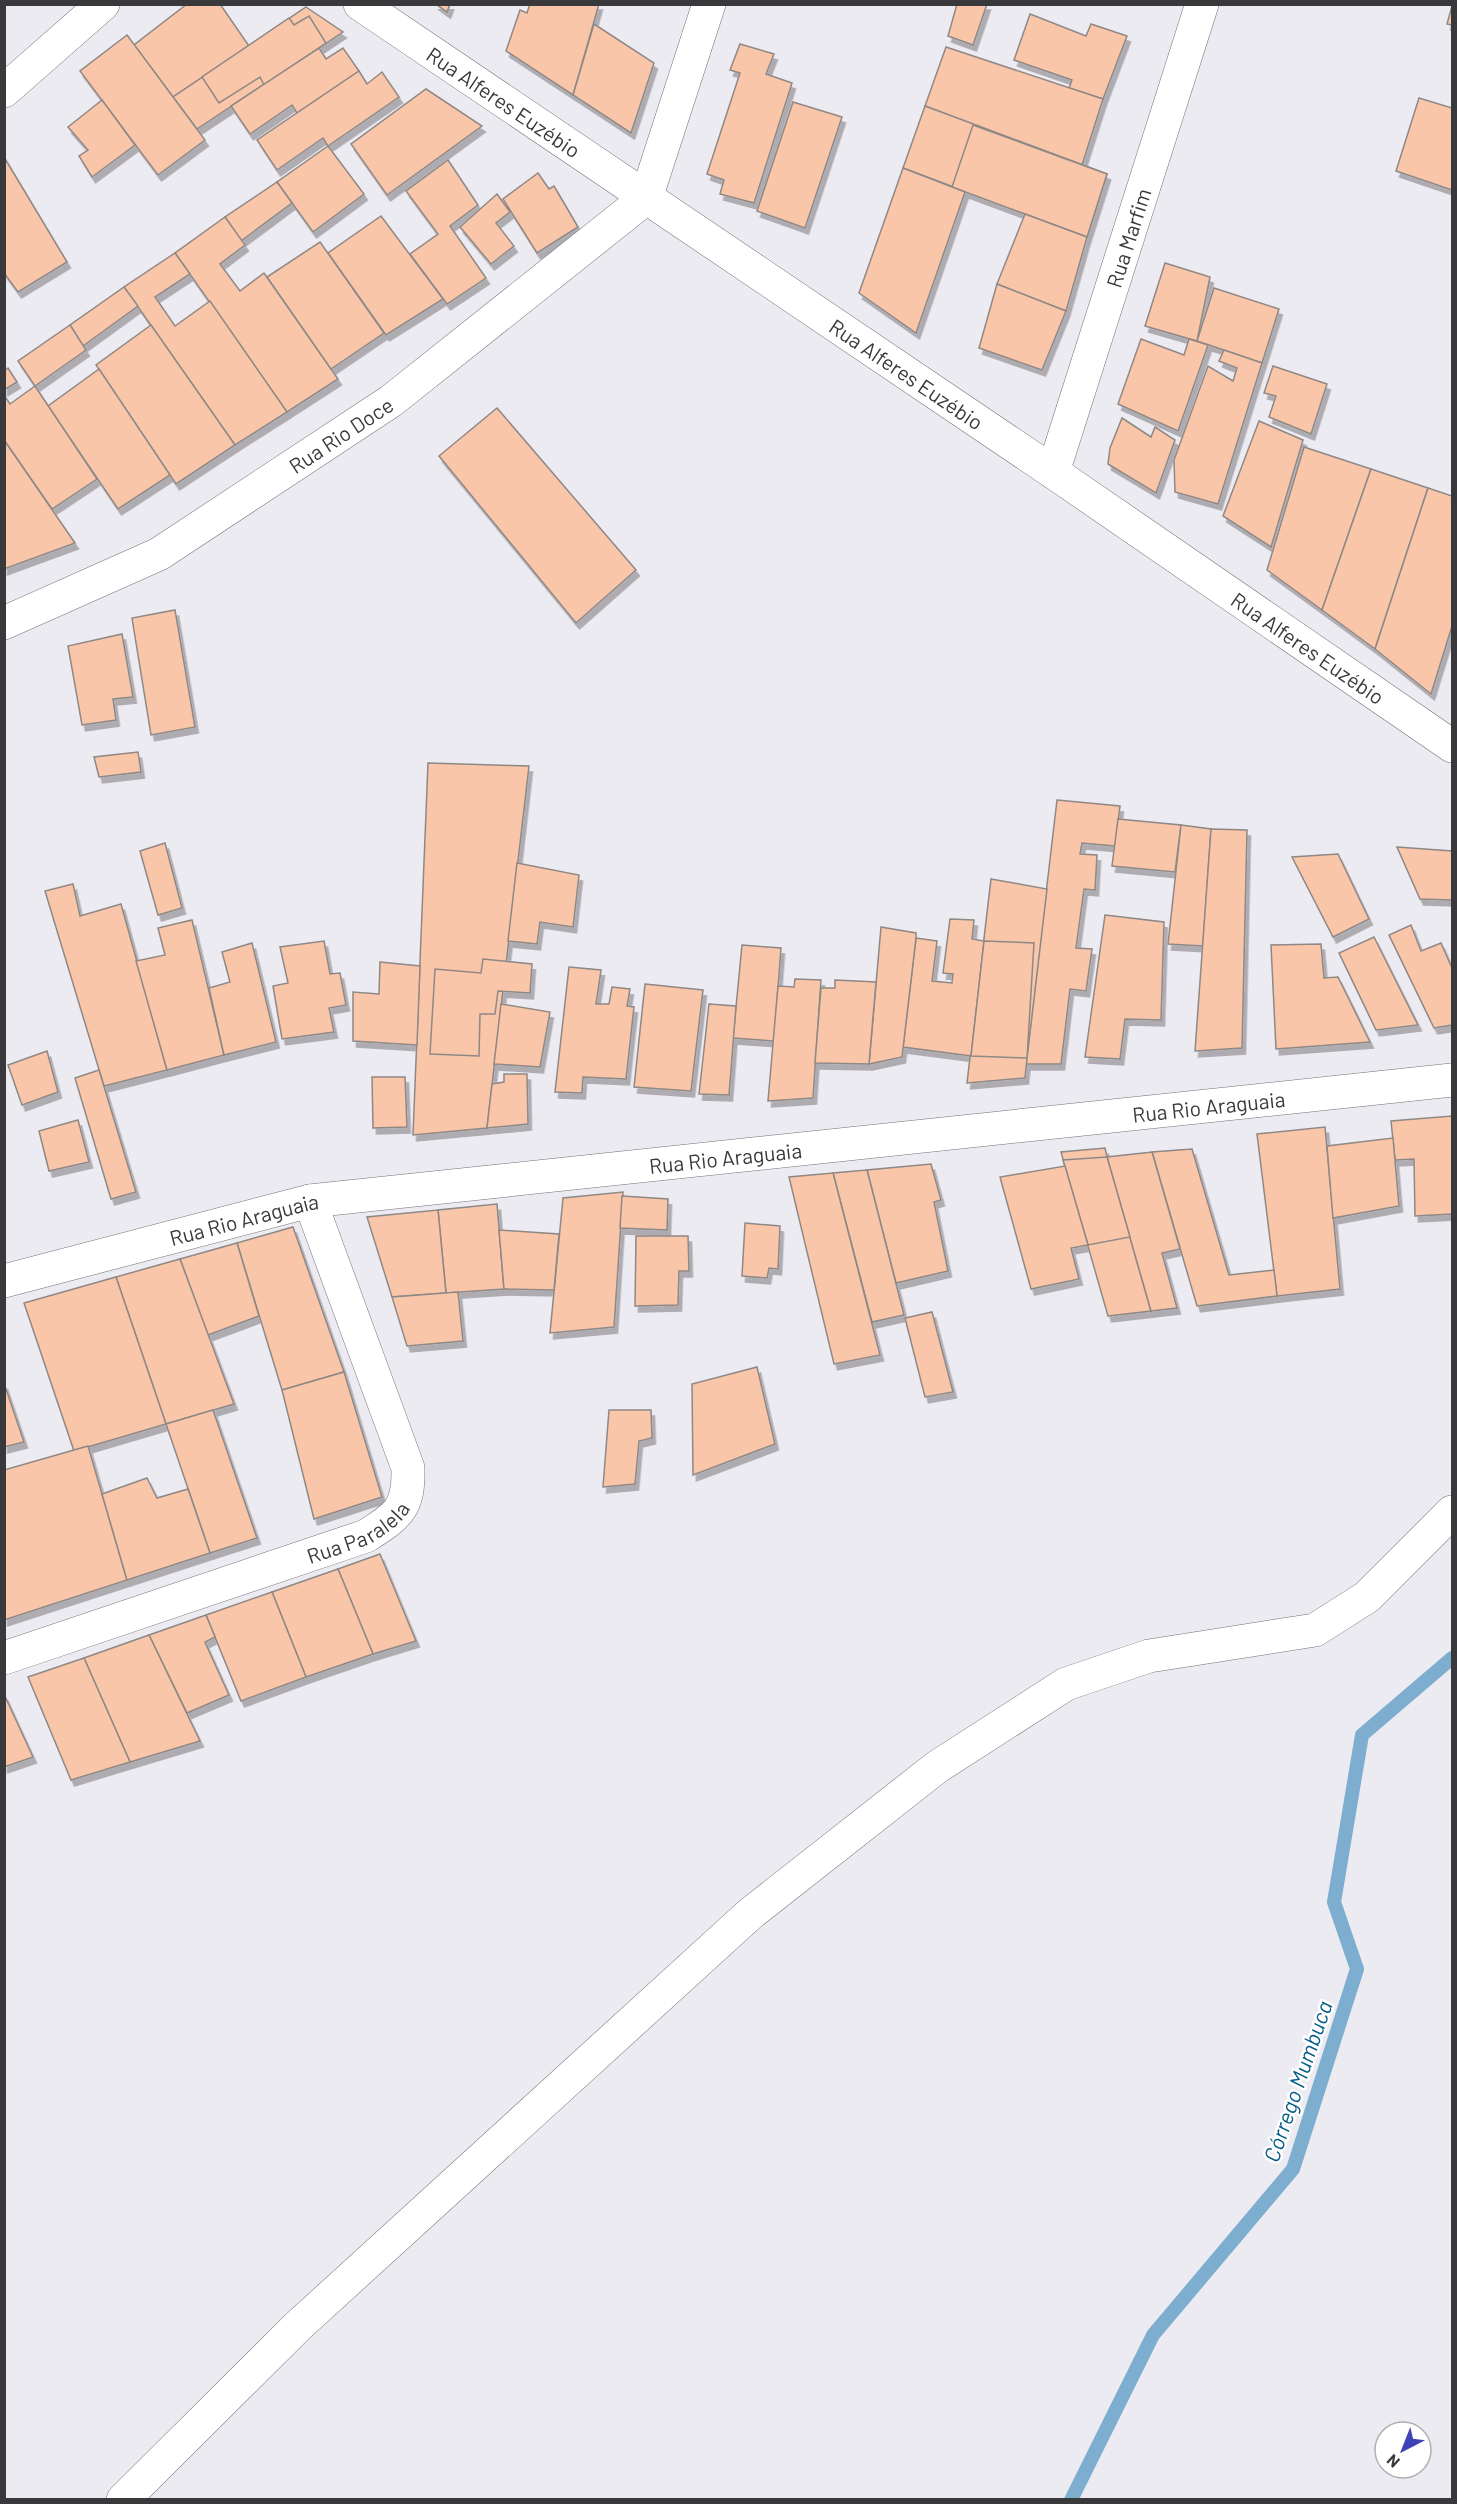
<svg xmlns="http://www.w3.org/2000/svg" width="1457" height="2504" viewBox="0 0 1457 2504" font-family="Barlow,sans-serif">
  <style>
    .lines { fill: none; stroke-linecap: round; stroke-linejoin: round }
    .stream { stroke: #7eaecf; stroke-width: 14 }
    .building { fill: #f9c6aa; stroke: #8f8885; stroke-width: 1.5; filter: url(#shadow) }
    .minor-casing { stroke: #737177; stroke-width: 34 }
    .minor { stroke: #fff; stroke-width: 33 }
    .labels { text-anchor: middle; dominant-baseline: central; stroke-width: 5; stroke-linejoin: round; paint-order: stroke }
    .street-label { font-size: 21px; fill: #39383b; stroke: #fff }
    .water-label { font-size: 22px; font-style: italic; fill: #065d87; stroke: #fff }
  </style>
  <defs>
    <filter id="shadow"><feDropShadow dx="3.5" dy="6" stdDeviation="0" flood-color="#0004"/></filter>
  </defs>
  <rect width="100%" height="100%" fill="#edebf2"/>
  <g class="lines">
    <polyline class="stream" points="1071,2500 1153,2335 1293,2169 1357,1969 1334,1902 1362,1735 1452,1658"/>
  </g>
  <g class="building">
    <polygon points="187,4 220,4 249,46 173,97 134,45"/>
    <polygon points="436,4 450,4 447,12"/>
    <polygon points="436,4 450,4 447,12"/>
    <polygon points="530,4 599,4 573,95 506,51 520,10 527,13"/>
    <polygon points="957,4 987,4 973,45 948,36"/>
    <polygon points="1452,6 1452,25 1447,24"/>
    <polygon points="306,7 343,32 197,129 173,97"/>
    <polygon points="1030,14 1086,36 1091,24 1127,36 1103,99 1069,88 1072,80 1014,60"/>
    <polygon points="309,16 326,43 264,85 260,77 219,103 202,77 289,18 294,25"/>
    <polygon points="594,24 654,63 631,133 573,95"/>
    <polygon points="127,35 205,140 158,175 80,71"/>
    <polygon points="740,44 774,54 766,74 792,83 754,203 720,194 724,180 707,174 740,73 730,70"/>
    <polygon points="946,47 1103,99 1082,165 925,106"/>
    <polygon points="319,48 326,59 343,48 359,71 297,113 292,105 250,134 231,106"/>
    <polygon points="359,71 367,84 382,72 399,97 328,146 323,138 277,170 257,140"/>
    <polygon points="426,89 482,126 387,195 351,144"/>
    <polygon points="1419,98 1452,108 1452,190 1396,171"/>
    <polygon points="102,100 135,145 92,177 79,156 88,150 68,127"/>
    <polygon points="793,102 842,117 805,228 757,211"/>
    <polygon points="925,106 1107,174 1087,237 903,168"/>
    <polygon points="973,125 1107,174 1087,237 952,187"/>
    <polygon points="328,146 364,194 313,232 277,182"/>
    <polygon points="4,157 67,262 18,292 4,273"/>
    <polygon points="448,160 478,205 450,226 486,278 447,304 410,254 438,234 406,191"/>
    <polygon points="903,168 965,192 916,333 859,293"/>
    <polygon points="538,173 549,189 554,186 578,227 537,253 503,199"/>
    <polygon points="277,182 292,203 241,241 225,217"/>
    <polygon points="497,194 510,212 496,223 514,246 491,264 460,227"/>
    <polygon points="1025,214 1087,237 1066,311 997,284"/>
    <polygon points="381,216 443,299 386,335 328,253"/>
    <polygon points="225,217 245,245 220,264 240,291 264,273 338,379 287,412 175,253"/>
    <polygon points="320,242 384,333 331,369 267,277"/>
    <polygon points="175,253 190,274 155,297 175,326 210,301 287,412 235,445 124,287"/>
    <polygon points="1165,263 1210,277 1197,341 1145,326"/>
    <polygon points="997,284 1066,311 1042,370 979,348"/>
    <polygon points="124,287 138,306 83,346 70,325"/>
    <polygon points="1214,288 1279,309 1262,363 1197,341"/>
    <polygon points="70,325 86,350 35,386 18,361"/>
    <polygon points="151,325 235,445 176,484 96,365"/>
    <polygon points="1141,339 1184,355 1189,339 1208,345 1178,431 1118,404"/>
    <polygon points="1224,350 1262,363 1218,504 1175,492 1174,460 1208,366 1233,381 1237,368 1219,361"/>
    <polygon points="1273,366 1327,384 1311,434 1269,417 1276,396 1264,393"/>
    <polygon points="8,368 17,382 4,390 4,371"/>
    <polygon points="99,369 170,475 118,509 48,406"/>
    <polygon points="35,386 97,479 52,509 4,440 4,395 10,404"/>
    <polygon points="497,408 636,570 576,623 439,456"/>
    <polygon points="1122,418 1151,437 1155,427 1175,440 1156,493 1108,464 1110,448"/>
    <polygon points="1259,421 1303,440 1271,547 1223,516"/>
    <polygon points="4,440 75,543 4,569"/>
    <polygon points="1304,447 1371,469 1322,610 1267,570"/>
    <polygon points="1371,469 1428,488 1375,649 1322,610"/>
    <polygon points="1428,488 1452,496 1452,626 1431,694 1375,649"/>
    <polygon points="175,610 195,727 151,735 132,618"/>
    <polygon points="122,634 133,697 113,699 116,720 82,725 68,646"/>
    <polygon points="138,752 141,772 99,777 94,757"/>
    <polygon points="428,763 529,766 487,1128 413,1135"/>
    <polygon points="1057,800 1120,806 1115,846 1082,843 1080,854 1097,855 1095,890 1084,889 1076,948 1092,949 1086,991 1070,989 1061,1064 1026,1064"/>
    <polygon points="1118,819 1181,825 1175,872 1112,866"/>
    <polygon points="1181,825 1211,829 1203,946 1168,944"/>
    <polygon points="1211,829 1247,830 1242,1048 1195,1051"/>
    <polygon points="165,843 182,908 158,915 140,851"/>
    <polygon points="1397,847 1452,851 1452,900 1420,899"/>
    <polygon points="1338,854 1369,919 1333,937 1292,857"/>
    <polygon points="517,863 579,875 573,927 540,922 537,944 508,941"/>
    <polygon points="991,879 1047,889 1027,1058 1025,1078 967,1083"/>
    <polygon points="73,884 80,916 121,904 167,1070 104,1086 45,891"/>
    <polygon points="1105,915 1164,922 1161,1020 1125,1019 1120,1059 1085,1057"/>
    <polygon points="950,919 974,920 972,939 984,941 971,1056 903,1047 916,938 937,941 932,981 952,983 953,974 943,973"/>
    <polygon points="192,920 224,1055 167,1070 136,961 165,955 158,928"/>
    <polygon points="1411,925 1421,951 1441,943 1452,968 1452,1025 1434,1028 1389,935"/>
    <polygon points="881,927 916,933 916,938 902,1057 869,1064"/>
    <polygon points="1374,937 1418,1025 1376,1030 1339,953"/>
    <polygon points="324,941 330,974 340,973 346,1005 329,1008 334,1032 282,1039 273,986 288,983 280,947"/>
    <polygon points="984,941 1034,943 1027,1058 971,1056"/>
    <polygon points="252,943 276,1042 224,1055 209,988 230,982 222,952"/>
    <polygon points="1321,944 1324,978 1338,977 1370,1042 1276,1049 1271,945"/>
    <polygon points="742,945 781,948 774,1041 733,1038"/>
    <polygon points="483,959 532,964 530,993 498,991 495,1014 480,1014 479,1056 430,1054 435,969 481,973"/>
    <polygon points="380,962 420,966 417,1045 353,1041 353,992 379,994"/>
    <polygon points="569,967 601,970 596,1004 609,1004 612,987 630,989 627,1006 634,1007 626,1079 583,1077 582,1093 555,1092"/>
    <polygon points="795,979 821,980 813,1098 768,1101 778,986 794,987"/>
    <polygon points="835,980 876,982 869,1064 815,1063 821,988 835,988"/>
    <polygon points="645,984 703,990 691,1091 634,1087"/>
    <polygon points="501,1004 550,1012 540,1067 494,1064"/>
    <polygon points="709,1004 736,1006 729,1095 699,1094"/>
    <polygon points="47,1051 58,1092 22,1105 8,1065"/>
    <polygon points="99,1070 136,1192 111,1199 75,1078"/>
    <polygon points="504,1074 527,1074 528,1124 487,1128 492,1084 504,1082"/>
    <polygon points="372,1077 405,1077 407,1127 373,1128"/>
    <polygon points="1452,1116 1452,1214 1415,1216 1414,1159 1395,1160 1391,1121"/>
    <polygon points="78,1120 89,1162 49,1171 39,1131"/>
    <polygon points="1325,1127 1340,1289 1277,1296 1257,1134"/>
    <polygon points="1393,1138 1399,1206 1333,1218 1327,1146"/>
    <polygon points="1105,1148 1107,1157 1151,1311 1108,1316 1061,1152"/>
    <polygon points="1192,1149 1229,1275 1274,1270 1277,1296 1197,1306 1152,1152"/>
    <polygon points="1152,1152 1180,1249 1162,1253 1177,1308 1151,1311 1107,1157"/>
    <polygon points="1107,1157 1130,1237 1088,1245 1063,1160"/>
    <polygon points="931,1164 941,1200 934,1202 948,1271 896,1283 867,1170"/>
    <polygon points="1065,1166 1088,1245 1071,1248 1079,1279 1031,1289 1000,1177"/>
    <polygon points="867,1170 904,1315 872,1322 833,1173"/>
    <polygon points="833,1173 880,1355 834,1364 789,1177"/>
    <polygon points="623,1192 614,1327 550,1333 563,1198"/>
    <polygon points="622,1196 668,1199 667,1230 620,1228"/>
    <polygon points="497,1204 504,1289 446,1293 438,1210"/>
    <polygon points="438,1210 446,1293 392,1297 367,1217"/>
    <polygon points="745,1223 780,1226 778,1269 769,1268 767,1278 742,1276"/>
    <polygon points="293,1227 344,1372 282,1390 237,1243"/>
    <polygon points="499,1230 559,1234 554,1290 504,1289"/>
    <polygon points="636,1236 688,1236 689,1271 679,1271 678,1305 635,1306"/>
    <polygon points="237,1243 259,1316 208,1335 180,1259"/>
    <polygon points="180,1259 234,1404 166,1424 116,1277"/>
    <polygon points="116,1277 166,1424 74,1451 24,1303"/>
    <polygon points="458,1292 463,1341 407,1346 392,1297"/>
    <polygon points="932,1312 953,1392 925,1397 905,1318"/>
    <polygon points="757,1367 775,1444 693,1475 692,1384"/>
    <polygon points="344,1372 382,1497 314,1519 282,1390"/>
    <polygon points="4,1383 24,1442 4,1447"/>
    <polygon points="213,1410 257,1538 210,1553 166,1424"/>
    <polygon points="609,1410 651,1410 652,1438 639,1441 635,1484 603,1487"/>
    <polygon points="88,1446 127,1580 4,1620 4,1470"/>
    <polygon points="147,1478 157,1498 188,1489 210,1553 127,1580 102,1494"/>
    <polygon points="380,1554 416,1641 373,1654 338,1569"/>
    <polygon points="338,1569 373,1654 306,1677 272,1592"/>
    <polygon points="272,1592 306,1677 241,1701 206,1615"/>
    <polygon points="206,1615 215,1637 205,1642 229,1695 187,1713 149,1635"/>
    <polygon points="149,1635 200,1741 130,1762 84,1658"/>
    <polygon points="84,1658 130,1762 71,1780 28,1677"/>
    <polygon points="4,1694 33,1757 4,1767"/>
  </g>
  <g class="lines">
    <defs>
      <g id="minor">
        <path id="s1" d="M360,4l693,468 399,274"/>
        <polyline points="4,91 103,4"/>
        <path id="s2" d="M1053,472l149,-468"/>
        <path id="s3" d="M4,623l155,-69 232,-153 255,-203 63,-194"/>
        <path id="s4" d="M4,1281l306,-80 1142,-121"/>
        <path id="s5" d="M4,1658l362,-122c33,-21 43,-28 42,-68l-98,-267"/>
        <polyline points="123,2500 298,2326 750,1914 937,1767 1066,1684 1149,1656 1315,1630 1367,1597 1452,1512"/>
      </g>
    </defs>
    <use href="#minor" class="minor-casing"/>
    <use href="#minor" class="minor"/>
  </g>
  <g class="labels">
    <g class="street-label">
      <text stroke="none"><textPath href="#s1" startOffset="174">Rua Alferes Euzébio</textPath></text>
      <text stroke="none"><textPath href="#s2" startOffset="246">Rua Marfim</textPath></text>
      <text stroke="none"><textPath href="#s1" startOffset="660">Rua Alferes Euzébio</textPath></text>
      <text stroke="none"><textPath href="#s3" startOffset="387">Rua Rio Doce</textPath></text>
      <text stroke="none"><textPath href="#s1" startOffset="1146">Rua Alferes Euzébio</textPath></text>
      <text stroke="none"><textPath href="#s4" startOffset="1220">Rua Rio Araguaia</textPath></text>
      <text stroke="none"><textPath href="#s4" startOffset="734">Rua Rio Araguaia</textPath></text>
      <text stroke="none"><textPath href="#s4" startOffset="248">Rua Rio Araguaia</textPath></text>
      <text stroke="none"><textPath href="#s5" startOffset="376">Rua Paralela</textPath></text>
    </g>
    <g class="water-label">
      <text transform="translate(1297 2081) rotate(-71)">Córrego Mumbuca</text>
    </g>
  </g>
  <rect width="1457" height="2504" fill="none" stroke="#39383b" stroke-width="12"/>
  <g transform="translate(1403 2450) rotate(222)"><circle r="28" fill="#ffffff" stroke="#b0afb1" stroke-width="1.5"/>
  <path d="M0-4.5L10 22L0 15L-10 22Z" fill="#3f42b7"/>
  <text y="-9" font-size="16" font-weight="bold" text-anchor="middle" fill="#39383b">N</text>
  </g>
</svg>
